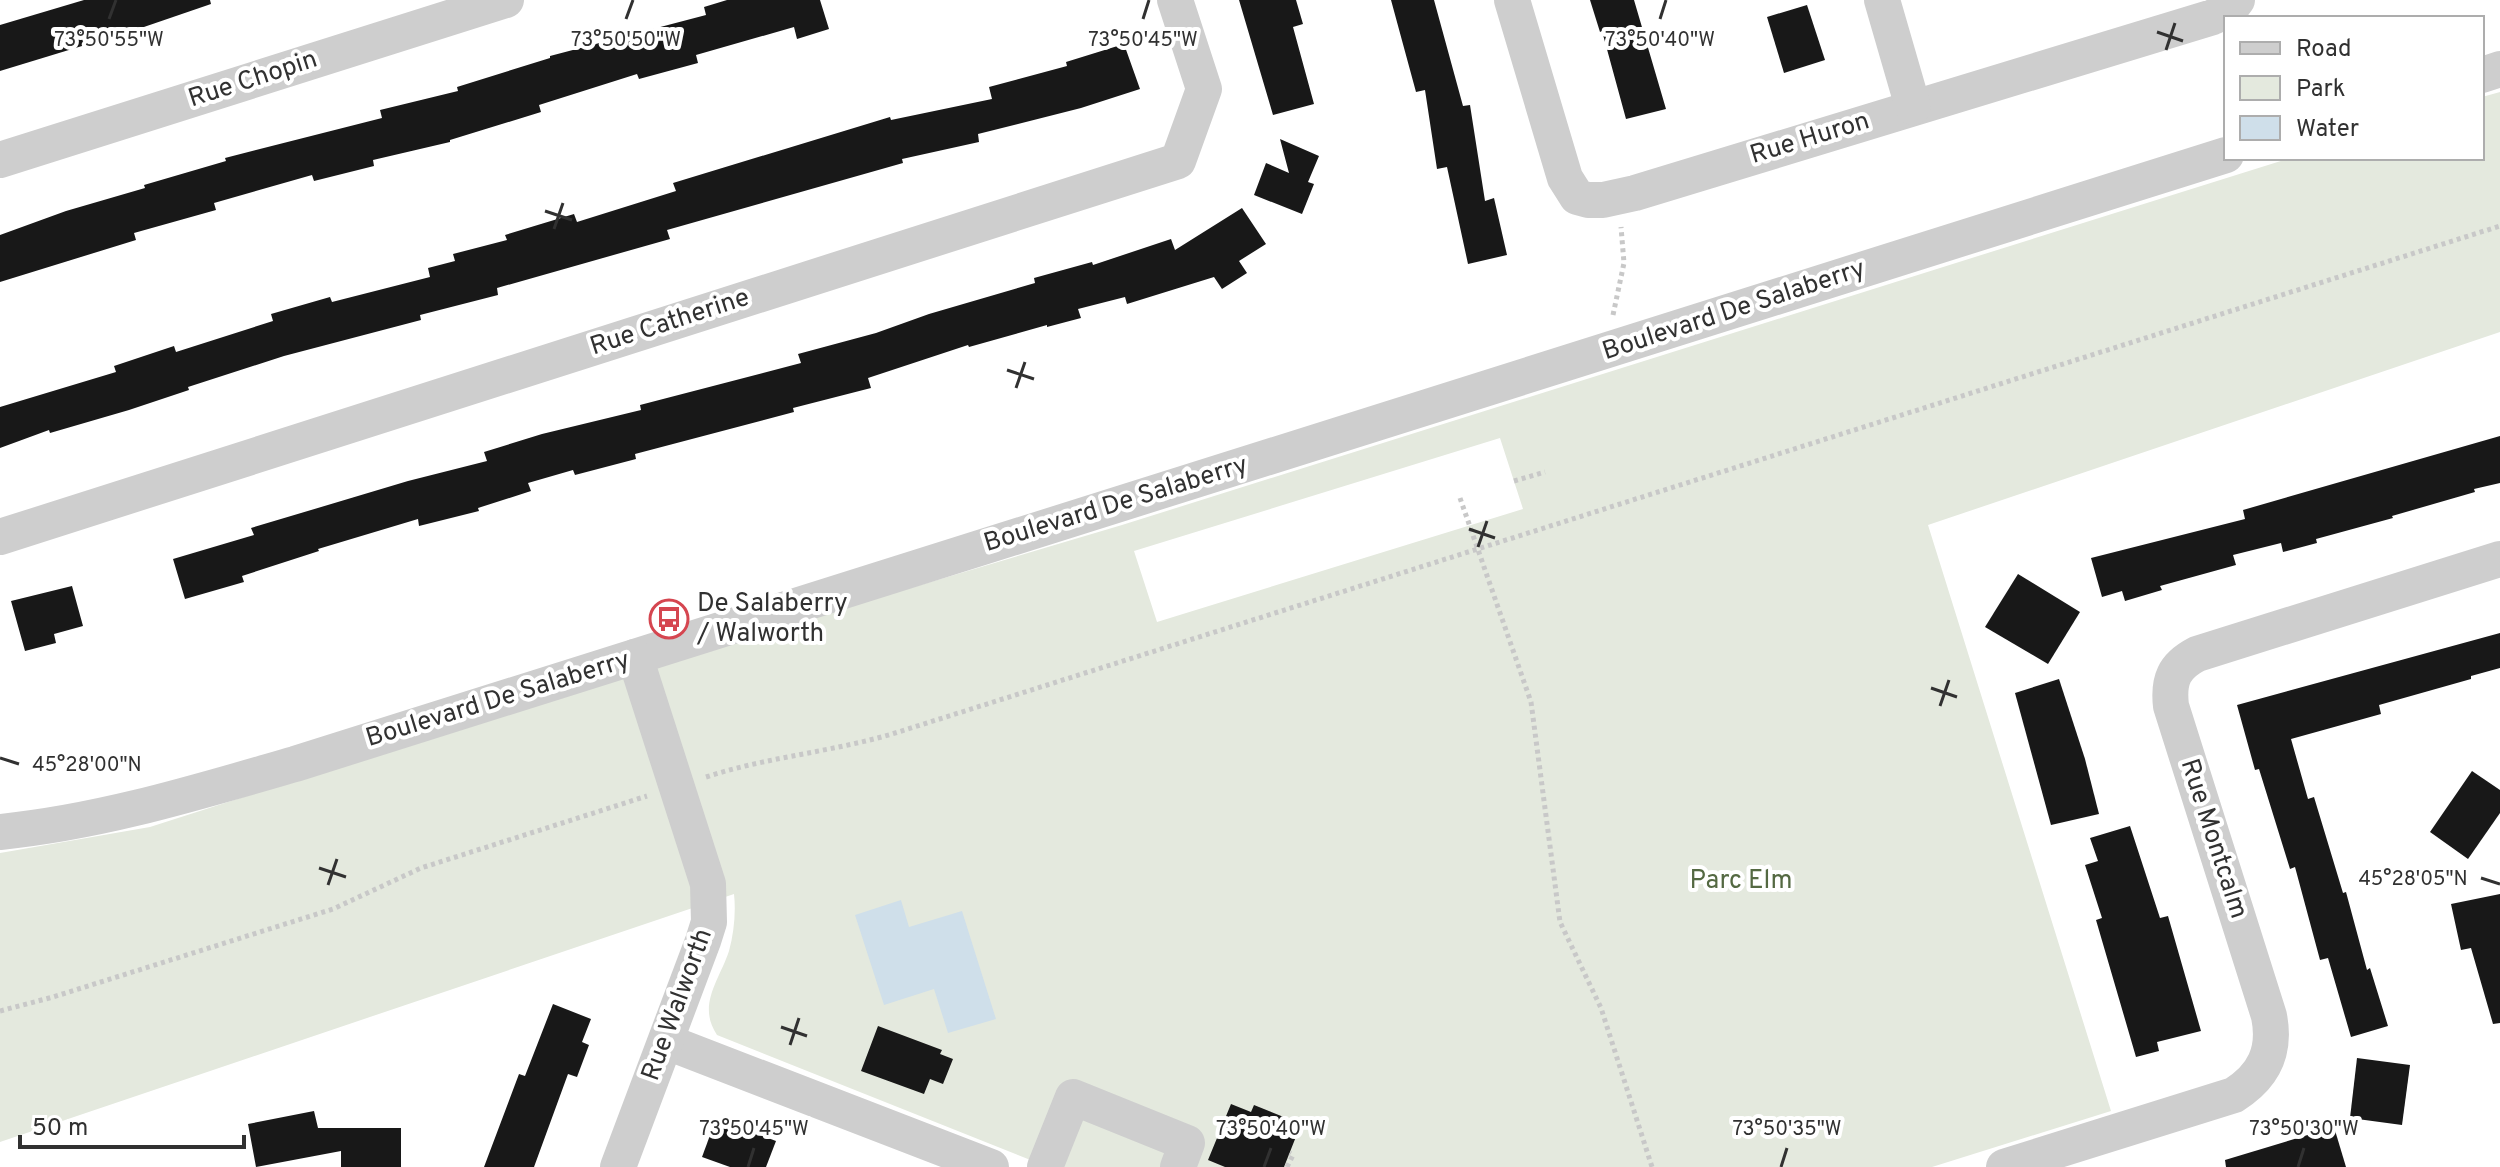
<svg xmlns="http://www.w3.org/2000/svg" width="2500" height="1167" viewBox="0 0 2500 1167" font-family="Overpass,sans-serif">
  <style>
    .green { fill: #e4e9de; fill-rule: evenodd }
    .water { fill: #cfdfea }
    .building { fill: #181818 }
    .lines { fill: none; stroke-linecap: round; stroke-linejoin: round }
    .path { stroke: #c8c8c8; stroke-width: 5; stroke-dasharray: 4 4; stroke-linecap: butt }
    .minor { stroke: #cecece; stroke-width: 36 }
    .ticks { fill: none; stroke: #313131; stroke-width: 3 }
    .labels { text-anchor: middle; dominant-baseline: central; stroke-width: 8; stroke-linejoin: round; paint-order: stroke }
    .street-label { font-size: 26px; fill: #313131; stroke: #fff }
    .poi-label { font-size: 26px; fill: #313131; stroke: #fff; text-anchor: start }
    .park-label { font-size: 26px; fill: #546942; stroke: #fff }
    .ticks-label { font-size: 20px; text-anchor: middle; fill: #313131; stroke: #fff; stroke-width: 8; stroke-linejoin: round; paint-order: stroke }
  </style>
  <rect width="100%" height="100%" fill="#fff"/>
  <path class="green" d="M2500,92v240l-572,193 183,586 -179,56h-884l-331,-132c-20,-30 2,-54 12,-84 5,-18 7,-39 5,-57l-734,248v-289l150,-26 559,-179 413,-123 1168,-367h192v-61zM1500,438l23,71 -366,113 -23,-71z"/>
  <polygon class="water" points="901,900 909,927 962,911 996,1019 948,1033 934,989 884,1005 855,915"/>
  <g class="building">
    <polygon points="84,0 210,0 211,4 141,28 0,71 0,25"/>
    <polygon points="727,0 820,0 829,29 797,39 794,27 696,55 698,63 639,79 637,74 539,105 541,112 450,140 450,142 373,160 374,166 314,181 312,175 214,203 216,210 134,233 136,240 0,282 0,235 66,211 145,188 144,185 226,161 225,158 382,118 380,110 458,91 457,87 550,58 550,56 706,15 704,7"/>
    <polygon points="1239,0 1296,0 1303,24 1293,27 1314,104 1273,115"/>
    <polygon points="1391,0 1434,0 1463,106 1470,105 1485,201 1494,198 1507,255 1468,264 1447,167 1437,169 1425,90 1416,92"/>
    <polygon points="1590,0 1634,0 1666,109 1626,119 1602,31 1600,32"/>
    <polygon points="1807,5 1825,60 1784,73 1767,17"/>
    <polygon points="1124,44 1140,89 1081,108 978,134 979,142 902,159 903,163 667,230 670,239 497,288 498,295 420,315 421,320 284,356 188,387 189,390 129,410 50,433 49,430 0,448 0,407 116,372 114,366 174,346 176,352 273,321 271,314 330,297 332,302 430,277 428,268 455,261 453,254 507,240 505,235 574,214 577,222 676,191 673,183 890,117 891,120 992,99 989,87 1067,66 1066,62"/>
    <polygon points="1280,139 1319,156 1308,182 1314,184 1302,214 1254,195 1266,163 1289,173"/>
    <polygon points="1242,208 1266,244 1239,261 1247,273 1222,289 1214,277 1127,304 1125,297 1078,309 1081,318 1047,327 1047,325 969,347 968,345 868,378 871,388 793,408 794,412 635,454 636,459 575,475 573,470 528,483 531,491 478,508 479,511 419,526 418,519 318,549 319,551 242,576 244,582 185,599 173,559 254,535 251,528 408,481 487,461 484,452 542,434 641,410 640,405 801,363 798,354 876,333 929,314 1035,283 1034,278 1092,262 1093,265 1171,239 1175,250"/>
    <polygon points="2500,436 2500,483 2474,489 2475,492 2392,516 2393,518 2316,539 2317,543 2283,552 2281,543 2233,555 2236,565 2160,586 2162,590 2125,601 2122,591 2102,597 2091,558 2245,519 2243,510"/>
    <polygon points="2018,574 2080,612 2048,664 1985,627"/>
    <polygon points="72,586 83,626 54,634 56,643 25,651 11,601"/>
    <polygon points="2500,633 2500,668 2471,676 2471,679 2379,705 2381,714 2291,739 2308,799 2314,797 2343,893 2346,892 2367,970 2370,968 2388,1026 2351,1037 2328,958 2320,960 2295,867 2290,869 2259,769 2255,770 2237,705"/>
    <polygon points="2059,679 2085,759 2099,814 2051,825 2015,693"/>
    <polygon points="2472,771 2500,790 2500,813 2468,859 2430,832"/>
    <polygon points="2130,826 2160,918 2168,916 2201,1031 2157,1042 2159,1051 2136,1057 2096,920 2102,918 2085,865 2098,861 2090,838"/>
    <polygon points="2500,894 2500,1023 2493,1024 2471,948 2461,950 2451,904"/>
    <polygon points="553,1004 591,1019 582,1042 589,1045 577,1077 568,1074 534,1167 484,1167 519,1074 525,1076"/>
    <polygon points="878,1026 942,1050 940,1054 953,1059 943,1084 930,1079 924,1094 861,1071"/>
    <polygon points="2357,1058 2410,1065 2402,1125 2350,1118"/>
    <polygon points="1231,1104 1251,1112 1254,1105 1301,1124 1284,1167 1225,1167 1208,1160"/>
    <polygon points="314,1111 318,1128 401,1128 401,1167 341,1167 341,1151 256,1167 248,1124"/>
    <polygon points="716,1119 776,1141 766,1167 730,1167 702,1157"/>
    <polygon points="2334,1127 2346,1167 2226,1167 2225,1160"/>
  </g>
  <g class="lines">
    <g class="path">
      <polyline points="1613,315 1624,263 1621,227"/>
      <polyline points="1514,481 1545,472"/>
      <polyline points="1460,498 1531,702 1560,922 1601,1008 1652,1167"/>
      <path d="M706,777c61,-20 125,-25 186,-43l1608,-508"/>
      <polyline points="0,1011 53,997 333,909 421,868 647,796"/>
      <polyline points="1287,1167 1293,1155 1290,1153"/>
    </g>
    <g class="minor">
      <polyline points="1512,0 1565,178 1577,197 1588,200 1603,200 1635,193 2213,17 2231,8 2237,0"/>
      <polyline points="1882,0 1913,107"/>
      <polyline points="2482,75 2500,69"/>
      <polyline points="0,160 506,0"/>
      <polyline points="0,537 1178,161 1204,89 1175,0"/>
      <path d="M0,832c101,-10 198,-40 295,-68l1931,-609"/>
      <polyline points="667,1042 991,1167"/>
      <polyline points="618,1167 703,941 709,922 708,884 635,657"/>
      <polyline points="1045,1167 1073,1097 1187,1143 1178,1167"/>
      <path d="M2004,1167l230,-72c30,-19 42,-44 35,-79l-98,-310c-3,-26 3,-40 26,-52l303,-95"/>
    </g>
  </g>
  <path class="ticks" d="M109,19l7,-19M626,19l7,-19M1143,19l6,-19M1660,19l6,-19M2157,32l26,9M2166,50l9,-27M545,211l27,9M554,229l9,-26M1007,370l27,9M1016,388l9,-26M1469,529l26,9M1478,547l9,-26M1931,688l26,9M1940,706l9,-26M0,758l19,6M319,868l27,9M2481,878l19,6M328,885l9,-26M781,1027l26,9M790,1045l9,-27M748,1167l6,-19M1264,1167l7,-19M1781,1167l6,-19M2298,1167l6,-19"/>
  <defs>
    <symbol id="bus-ring" viewBox="-11 -11 22 22"><circle r="9.5" fill="#fff" stroke="#d54650" stroke-width="1.5"/><path d="M-5-6H5V4H4V6H2V4H-2V6H-4V4H-5ZM-3.5-4V0h7V-4ZM-3.5 1.2v1.5H-2V1.2ZM2 1.2v1.5H3.5V1.2Z" fill="#d54650"/></symbol>
  </defs>
  <g fill-rule="evenodd">
    <use href="#bus-ring" x="647" y="597" width="44" height="44"/>
  </g>
  <g class="labels">
    <g class="street-label">
      <text transform="translate(253 80) rotate(-18)">Rue Chopin</text>
      <text transform="translate(1810 139) rotate(-17)">Rue Huron</text>
      <text transform="translate(1734 311) rotate(-18)">Boulevard De Salaberry</text>
      <text transform="translate(670 323) rotate(-18)">Rue Catherine</text>
      <text transform="translate(1116 505) rotate(-17)">Boulevard De Salaberry</text>
      <text transform="translate(498 700) rotate(-17)">Boulevard De Salaberry</text>
      <text transform="translate(2213 839) rotate(72)">Rue Montcalm</text>
      <text transform="translate(678 1005) rotate(-70)">Rue Walworth</text>
    </g>
    <g class="poi-label">
      <text x="697" y="604">De Salaberry<tspan x="697" dy="30">/ Walworth</tspan></text>
    </g>
    <g class="park-label">
      <text x="1741" y="881">Parc Elm</text>
    </g>
  </g>
  <g class="ticks-label">
    <text x="626" y="46">73°50'50"W</text>
    <text x="1143" y="46">73°50'45"W</text>
    <text x="109" y="46">73°50'55"W</text>
    <text x="1660" y="46">73°50'40"W</text>
    <text x="87" y="771">45°28'00"N</text>
    <text x="2413" y="885">45°28'05"N</text>
    <text x="754" y="1135">73°50'45"W</text>
    <text x="1271" y="1135">73°50'40"W</text>
    <text x="1787" y="1135">73°50'35"W</text>
    <text x="2304" y="1135">73°50'30"W</text>
  </g>
  <rect x="2224" y="16" width="260" height="144" fill="#ffffff" stroke="#adadad" stroke-width="2"/>
  <rect x="2240" y="42" width="40" height="12" fill="#cecece" stroke="#adadad" stroke-width="2"/>
  <text x="2296" y="56" font-size="24" fill="#313131">Road</text>
  <rect x="2240" y="76" width="40" height="24" fill="#e4e9de" stroke="#adadad" stroke-width="2"/>
  <text x="2296" y="96" font-size="24" fill="#313131">Park</text>
  <rect x="2240" y="116" width="40" height="24" fill="#cfdfea" stroke="#adadad" stroke-width="2"/>
  <text x="2296" y="136" font-size="24" fill="#313131">Water</text>
  <path d="M20 1135v12h224v-12" fill="none" stroke="#313131" stroke-width="4"/>
  <text x="32" y="1135" font-size="24" fill="#313131" stroke="#ffffff" stroke-width="6" paint-order="stroke">50 m</text>
</svg>
